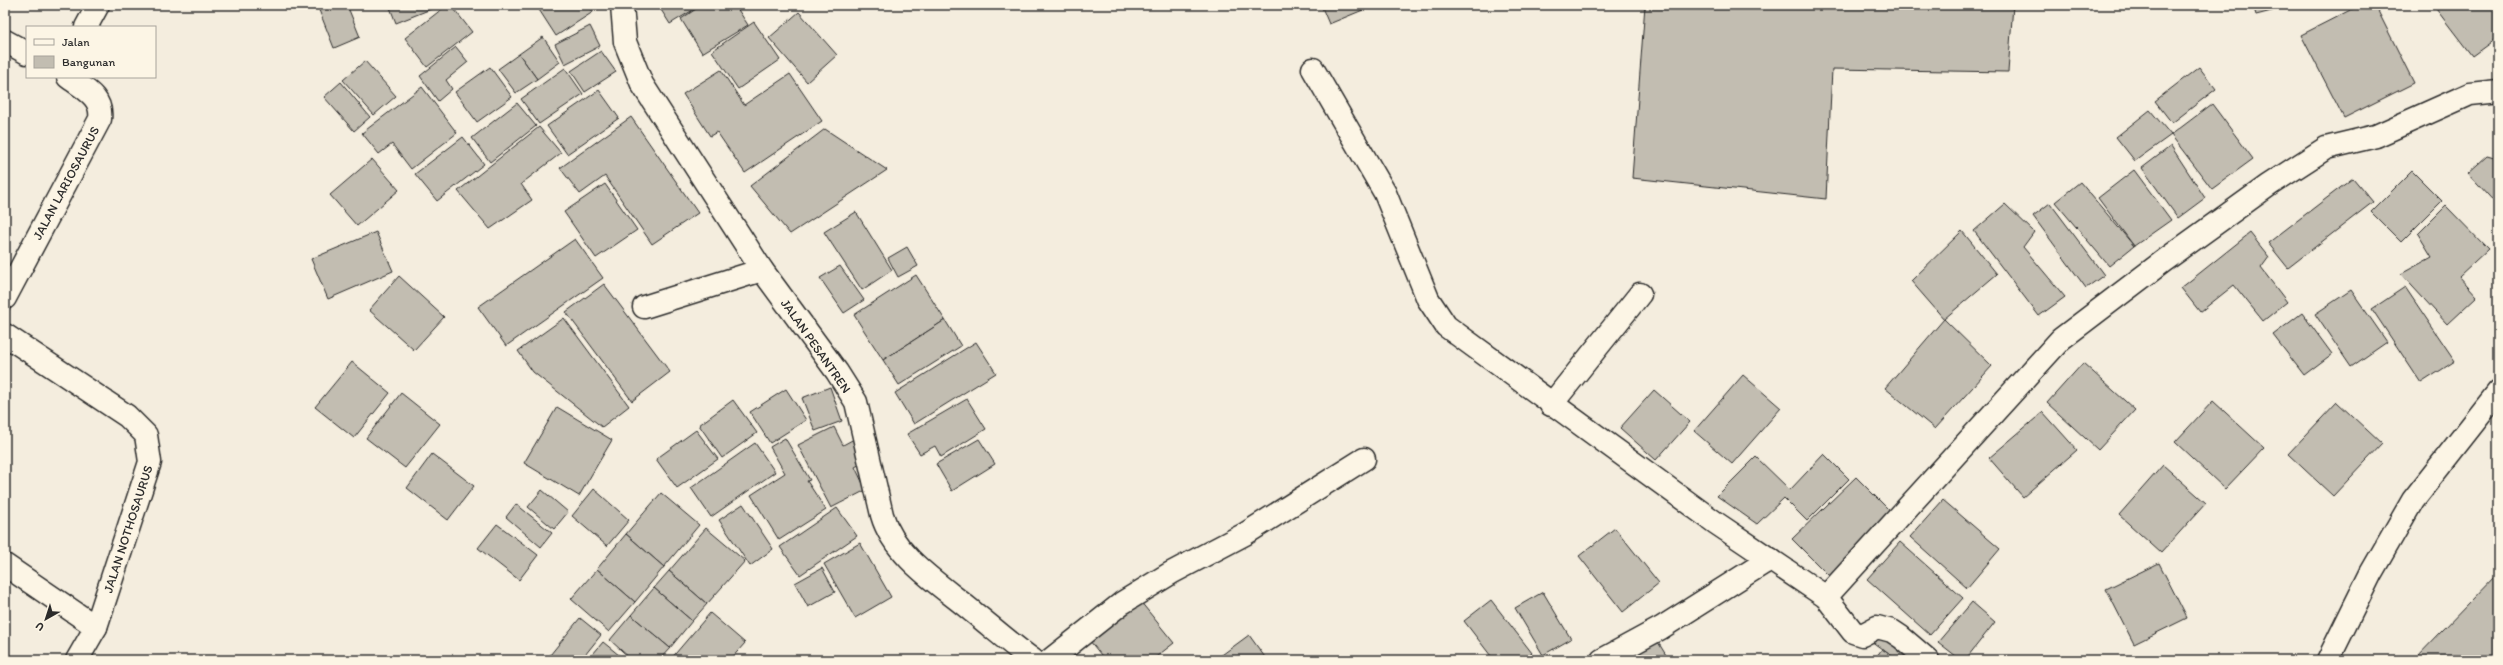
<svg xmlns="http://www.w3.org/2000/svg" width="2503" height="665" viewBox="0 0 2503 665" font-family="Itim,sans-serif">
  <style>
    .building { fill: #c2bdb1; stroke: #2b2b2b }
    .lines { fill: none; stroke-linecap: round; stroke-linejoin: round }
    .lane-casing { stroke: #2b2b2b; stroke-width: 25 }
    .street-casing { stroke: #2b2b2b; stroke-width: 25 }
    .secondary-casing { stroke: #2b2b2b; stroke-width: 25 }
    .lane { stroke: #fcf5e5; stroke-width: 22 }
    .street { stroke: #fcf5e5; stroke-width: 22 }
    .secondary { stroke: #fcf5e5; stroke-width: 22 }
    .labels { text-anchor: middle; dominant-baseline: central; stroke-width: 3; stroke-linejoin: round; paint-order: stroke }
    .street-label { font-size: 13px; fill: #2b2b2b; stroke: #fcf5e5 }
  </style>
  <rect width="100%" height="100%" fill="#f4edde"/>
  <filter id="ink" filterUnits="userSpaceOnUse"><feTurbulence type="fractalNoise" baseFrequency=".025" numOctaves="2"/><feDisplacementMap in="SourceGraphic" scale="8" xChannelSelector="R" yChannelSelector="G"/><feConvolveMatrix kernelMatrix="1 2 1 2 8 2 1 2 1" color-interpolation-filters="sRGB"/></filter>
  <g filter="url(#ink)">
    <g class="building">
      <polygon points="317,5 347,5 360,37 334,48"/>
      <polygon points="389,5 441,5 396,23"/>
      <polygon points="447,5 451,5 472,32 427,67 405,38"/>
      <polygon points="536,5 589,5 593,12 556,36"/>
      <polygon points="658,5 701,5 670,24"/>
      <polygon points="702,5 735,5 748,25 702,53 681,19"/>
      <polygon points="1321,5 1375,5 1329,24"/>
      <polygon points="1645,5 2013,5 2008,72 1832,69 1826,199 1632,178"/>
      <polygon points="2253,5 2295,5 2256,15"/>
      <polygon points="2360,5 2375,5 2414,83 2344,118 2301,35"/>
      <polygon points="2433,5 2498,5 2498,37 2472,56"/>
      <polygon points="799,12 837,55 807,82 769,38"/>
      <polygon points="754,22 780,60 738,89 712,51"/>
      <polygon points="590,26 600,46 565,64 555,44"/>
      <polygon points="543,37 560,62 537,79 519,54"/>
      <polygon points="456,47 468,62 446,80 452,89 438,101 420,76"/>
      <polygon points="601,51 616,72 585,92 571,71"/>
      <polygon points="519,54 537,79 516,93 498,69"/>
      <polygon points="365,61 396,96 374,115 343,80"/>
      <polygon points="490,67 512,97 477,122 455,92"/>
      <polygon points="2199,67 2216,89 2172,123 2155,101"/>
      <polygon points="565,68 583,94 539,124 521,99"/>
      <polygon points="721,70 744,105 790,74 822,121 745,173 717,132 710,136 683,94"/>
      <polygon points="341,82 370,117 354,131 324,97"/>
      <polygon points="422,87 457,133 411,169 392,144 379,154 362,133"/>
      <polygon points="599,90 619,118 567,154 547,126"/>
      <polygon points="517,103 536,126 490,162 472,138"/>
      <polygon points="2212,104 2253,159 2212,189 2171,135"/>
      <polygon points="2150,110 2171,135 2135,161 2116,137"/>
      <polygon points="631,117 698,213 652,244 605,176 580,194 560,168"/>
      <polygon points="539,127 561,153 521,184 532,200 490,229 458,191"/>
      <polygon points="825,129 887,170 790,234 750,186"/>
      <polygon points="463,137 484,164 437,201 415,174"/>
      <polygon points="2171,146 2205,198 2178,218 2142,168"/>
      <polygon points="2487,156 2498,159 2498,206 2468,173"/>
      <polygon points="372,159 399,190 357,226 330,195"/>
      <polygon points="2134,170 2171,220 2134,246 2098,198"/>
      <polygon points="2412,171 2442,201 2401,242 2371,212"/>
      <polygon points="2353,178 2373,202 2288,268 2268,243"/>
      <polygon points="2080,182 2134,246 2109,266 2055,202"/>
      <polygon points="605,184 637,230 596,258 564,212"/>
      <polygon points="2050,203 2104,275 2086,288 2033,216"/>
      <polygon points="2005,204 2034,232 2023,247 2065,297 2039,316 1974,231"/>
      <polygon points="2446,206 2488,249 2459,276 2477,296 2447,324 2401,274 2432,257 2418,234"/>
      <polygon points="856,212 892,270 862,290 824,232"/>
      <polygon points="1962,231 1997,274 1944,319 1911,281"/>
      <polygon points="376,232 393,271 328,299 311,259"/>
      <polygon points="2250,233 2269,257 2261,268 2287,302 2263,321 2234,285 2200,312 2181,288"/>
      <polygon points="575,239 603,278 506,346 478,307"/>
      <polygon points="907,247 918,266 898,277 888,258"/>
      <polygon points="840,266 864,300 844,313 820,278"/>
      <polygon points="916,275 945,320 883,360 854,315"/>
      <polygon points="399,276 444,317 414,350 369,310"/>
      <polygon points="604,284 670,372 632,401 566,312"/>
      <polygon points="2405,287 2455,361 2421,383 2372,309"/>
      <polygon points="2351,290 2387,342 2351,367 2315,314"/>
      <polygon points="2302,313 2332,354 2304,375 2273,335"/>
      <polygon points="564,318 629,406 602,427 533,372 518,351"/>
      <polygon points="1944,319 1992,366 1935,429 1885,388"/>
      <polygon points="945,320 961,346 899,385 883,360"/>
      <polygon points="976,342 996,373 914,424 895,393"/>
      <polygon points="352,362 390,393 354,438 315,407"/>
      <polygon points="2083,363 2135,410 2098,450 2047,403"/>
      <polygon points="1743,375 1781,408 1732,464 1694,431"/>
      <polygon points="830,387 842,421 815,431 802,398"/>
      <polygon points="786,389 806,420 770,443 750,412"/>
      <polygon points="1654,390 1690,422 1656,460 1620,428"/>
      <polygon points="401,393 440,424 405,468 366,438"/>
      <polygon points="967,399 986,429 941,457 935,446 920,454 907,434"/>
      <polygon points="733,400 757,433 722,458 699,425"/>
      <polygon points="2213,401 2264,448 2225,489 2175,442"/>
      <polygon points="2337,402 2382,444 2333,496 2288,454"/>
      <polygon points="557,407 612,440 579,496 524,463"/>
      <polygon points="2043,412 2077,450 2023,497 1989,458"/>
      <polygon points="834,427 843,445 854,439 866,461 855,467 866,490 831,508 798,445"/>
      <polygon points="696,430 718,459 677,488 656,459"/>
      <polygon points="785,438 810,480 807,481 826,510 779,540 751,495 785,473 770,447"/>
      <polygon points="979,439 995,464 952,491 936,464"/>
      <polygon points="755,443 775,472 711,517 691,488"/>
      <polygon points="432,454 474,486 448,520 407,488"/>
      <polygon points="1824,454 1849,479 1807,521 1784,498 1757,524 1717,496 1756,457 1790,490"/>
      <polygon points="2163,465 2206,503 2161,553 2119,515"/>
      <polygon points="1856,477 1896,517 1833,580 1792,539"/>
      <polygon points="594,489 629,520 607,546 572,516"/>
      <polygon points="542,490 568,512 554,529 528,507"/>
      <polygon points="661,493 699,525 664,567 626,534"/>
      <polygon points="1943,500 2000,549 1967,588 1910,537"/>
      <polygon points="516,504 552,533 541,547 506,517"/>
      <polygon points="743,504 773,549 750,566 719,520"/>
      <polygon points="837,508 857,536 800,575 780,547"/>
      <polygon points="497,524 538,555 519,580 478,548"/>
      <polygon points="706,528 745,561 707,604 669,571"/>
      <polygon points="1615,528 1659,583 1623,612 1579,556"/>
      <polygon points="626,534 664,567 635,602 597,569"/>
      <polygon points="1900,542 1963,598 1930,635 1867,579"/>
      <polygon points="860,543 891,597 855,618 824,564"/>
      <polygon points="2159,563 2187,618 2134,644 2106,589"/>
      <polygon points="822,568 835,592 808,607 795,583"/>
      <polygon points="597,569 635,602 609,632 571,599"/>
      <polygon points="669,571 707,604 692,621 654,588"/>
      <polygon points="2498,573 2498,660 2414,660"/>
      <polygon points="654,588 692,621 670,648 631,615"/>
      <polygon points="1543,592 1571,639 1543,655 1515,608"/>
      <polygon points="1136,596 1174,643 1152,660 1105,660 1086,636"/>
      <polygon points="1491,600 1532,653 1523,660 1494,660 1464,621"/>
      <polygon points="1972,602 1995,622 1965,660 1961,660 1938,642"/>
      <polygon points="710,613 745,643 730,660 670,660"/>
      <polygon points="631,615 670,648 659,660 632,660 610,640"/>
      <polygon points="580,618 601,635 581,660 546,660"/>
      <polygon points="1891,632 1925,660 1897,660 1871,641"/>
      <polygon points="1249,635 1267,660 1215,660"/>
      <polygon points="603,642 625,660 588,660"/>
      <polygon points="1658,642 1669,660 1626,660"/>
      <polygon points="1882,649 1897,660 1874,660"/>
    </g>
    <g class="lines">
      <defs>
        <polyline id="lane" points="86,27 98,5"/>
        <g id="street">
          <path d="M622,5l3,37 17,42 120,186 75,102 19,30 26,113c12,42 59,70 91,97 20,16 39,33 60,48"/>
          <polyline points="5,41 27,53"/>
          <polyline points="1313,69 1385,193 1428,299 1446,326 1716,523 1826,597 1853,632 1862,635 1877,627 1892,631 1901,637 1928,660"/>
          <path d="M5,298l95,-179c3,-22 -16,-30 -32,-42"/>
          <polyline points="644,307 762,270"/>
          <polyline points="5,335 127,416 146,435 150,462 96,627 77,660"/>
          <polyline points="1551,405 1640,294"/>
          <polyline points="5,565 96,627"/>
          <polyline points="1826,597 2061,339 2165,260 2269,185 2326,148 2376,136 2470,94 2498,91"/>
          <polyline points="1050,660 1122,603 1171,573 1245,534 1364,459"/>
          <polyline points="1602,660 1661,628 1770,559"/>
        </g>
        <polyline id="secondary" points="2328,660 2371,573 2413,500 2498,392"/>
      </defs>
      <use href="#lane" class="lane-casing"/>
      <use href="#street" class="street-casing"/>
      <use href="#secondary" class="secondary-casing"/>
      <use href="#lane" class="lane"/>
      <use href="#street" class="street"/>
      <use href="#secondary" class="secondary"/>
    </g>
  </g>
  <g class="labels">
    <g class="street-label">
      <text transform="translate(66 183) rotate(-62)">JALAN LARIOSAURUS</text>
      <text transform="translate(816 346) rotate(55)">JALAN PESANTREN</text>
      <text transform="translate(128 529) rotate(-72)">JALAN NOTHOSAURUS</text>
    </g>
  </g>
  <rect width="2503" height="665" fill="none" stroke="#fcf5e5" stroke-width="20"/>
  <rect x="10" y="10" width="2483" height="645" fill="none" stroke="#2b2b2b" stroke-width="1.5" filter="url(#ink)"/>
  <rect x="26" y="26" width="130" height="52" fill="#fcf5e5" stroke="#a8a49b"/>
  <rect x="34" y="39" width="20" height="6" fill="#fcf5e5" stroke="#a8a49b"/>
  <text x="62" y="46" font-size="12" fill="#2b2b2b">Jalan</text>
  <rect x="34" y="56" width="20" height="12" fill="#c2bdb1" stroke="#a8a49b"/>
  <text x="62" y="66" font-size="12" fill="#2b2b2b">Bangunan</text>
  <g transform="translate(46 619) rotate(219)" stroke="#fcf5e5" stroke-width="3" paint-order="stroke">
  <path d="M0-3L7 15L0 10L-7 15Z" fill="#2b2b2b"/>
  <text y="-6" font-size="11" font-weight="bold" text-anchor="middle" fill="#2b2b2b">U</text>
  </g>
</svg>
